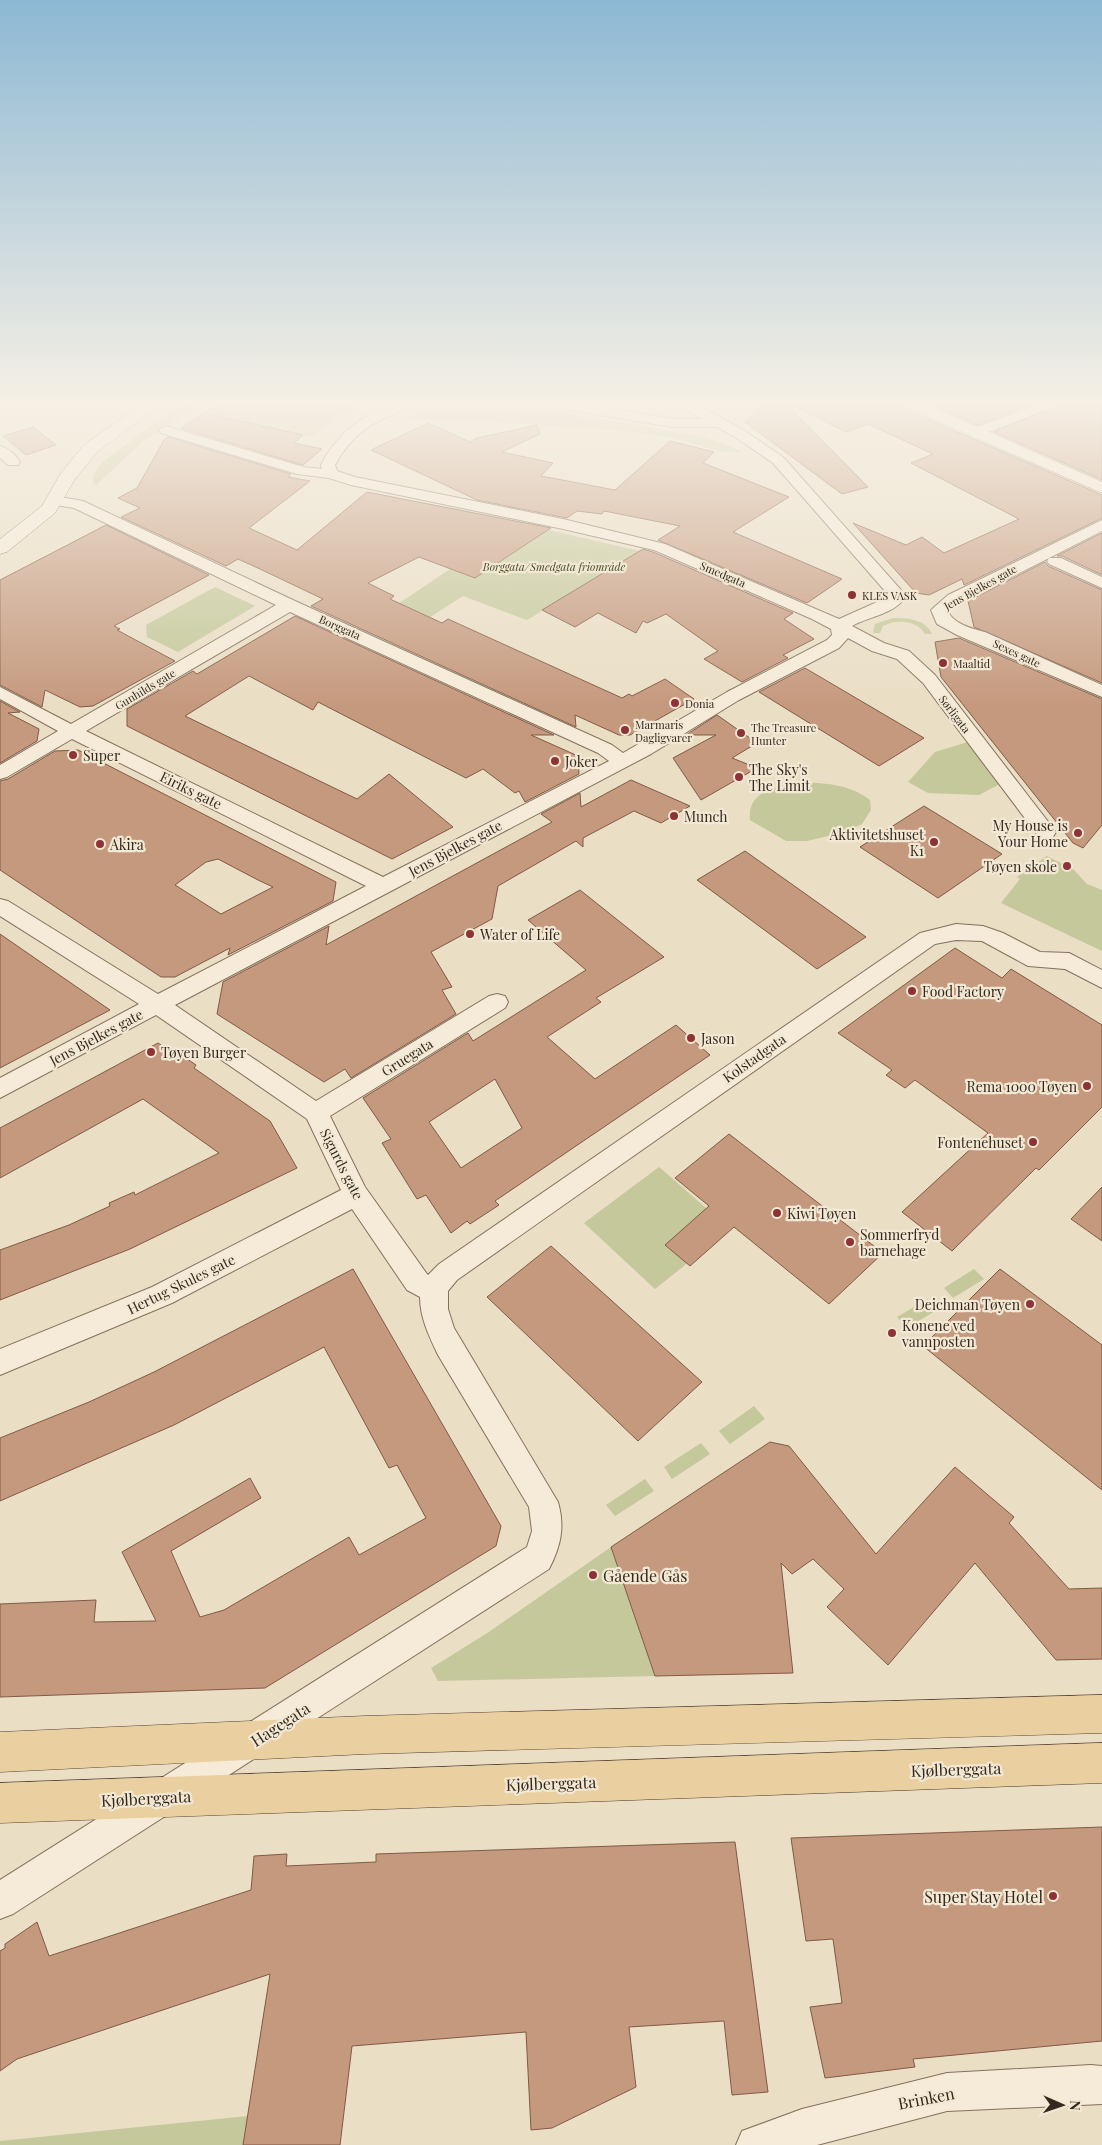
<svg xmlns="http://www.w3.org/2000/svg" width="1102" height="2145" viewBox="0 0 1102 2145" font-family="'Playfair Display',serif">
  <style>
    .green { fill: #c4c89a }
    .building { fill: #c5997e; stroke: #815a44; fill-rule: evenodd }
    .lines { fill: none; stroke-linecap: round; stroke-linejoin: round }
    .street-casing { stroke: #84705d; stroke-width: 2 }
    .secondary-casing { stroke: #665140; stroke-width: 1 }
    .primary-casing { stroke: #523f30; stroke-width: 1 }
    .street { fill: #f6ebd8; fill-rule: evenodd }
    .secondary { fill: #f6ebd8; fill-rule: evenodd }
    .primary { fill: #ead0a0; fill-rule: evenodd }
    .poi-dot { fill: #8e3236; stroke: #f2e8d4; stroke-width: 2 }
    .labels { text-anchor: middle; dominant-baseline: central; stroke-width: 4.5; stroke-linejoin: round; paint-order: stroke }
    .far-park-label { font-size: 11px; font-style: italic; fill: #485028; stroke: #f2e8d4 }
    .far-street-label { font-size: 11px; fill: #35291f; stroke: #f2e8d4 }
    .far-poi-label { font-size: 11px; fill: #35291f; stroke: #f2e8d4; text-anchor: start }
    .poi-label { font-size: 14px; fill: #35291f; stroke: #f2e8d4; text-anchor: start }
    .street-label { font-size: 14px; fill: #35291f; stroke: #f2e8d4 }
    .near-poi-label { font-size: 16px; fill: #35291f; stroke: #f2e8d4; text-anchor: start }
    .near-street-label { font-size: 16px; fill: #35291f; stroke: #f2e8d4 }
  </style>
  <rect width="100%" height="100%" fill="#eadec5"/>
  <g class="green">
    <polygon points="180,405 193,405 194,409 146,439 96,485 93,483 93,475 102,462"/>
    <polygon points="216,405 362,405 339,416 312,437 202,413"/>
    <path d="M461,406c65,-1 122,10 185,21 32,6 67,8 95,25h-19l-52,-15 -89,-11 -2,2 -100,-8 -82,-1 42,-10z"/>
    <polygon points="549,530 640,551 527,620 463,596 407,632 374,620 450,569 476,578"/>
    <polygon points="215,587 255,606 178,652 147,637 146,625"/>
    <path d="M893,618c14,0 33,1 39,16h-7c-8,-14 -29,-15 -42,-8l-3,7h-7l2,-9z"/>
    <polygon points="968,742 1000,784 979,795 928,793 908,782 935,752"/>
    <path d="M800,782c24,1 50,2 70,18l1,10 -9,14 -17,8 -38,9h-21l-36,-21c-3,-30 27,-33 50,-38z"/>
    <polygon points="1047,856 1074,870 1087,884 1102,890 1102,951 1001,903 1020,879 1017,877"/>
    <polygon points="659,1167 730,1229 655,1289 584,1223"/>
    <polygon points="974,1269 984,1279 953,1298 944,1288"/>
    <polygon points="928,1299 937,1310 907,1328 897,1317"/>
    <polygon points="754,1406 765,1419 730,1444 719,1431"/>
    <polygon points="701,1443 710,1454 672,1479 664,1467"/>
    <polygon points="645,1479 654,1491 615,1516 606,1505"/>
    <polygon points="611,1547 655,1676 438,1681 431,1668 489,1632"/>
    <polygon points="248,2116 243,2145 0,2145 0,2141"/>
  </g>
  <g class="building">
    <polygon points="763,405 787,405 868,487 842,494 745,422"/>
    <polygon points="792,405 904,405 907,410 1102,495 1102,518 964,585 962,579 929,595 916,593 853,523 906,545 922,537 944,553 1019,519 911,463 933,454 868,424 846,432"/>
    <polygon points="934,405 1030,405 977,425"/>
    <polygon points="1060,405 1102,405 1102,480 994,432"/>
    <polygon points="204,413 303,435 294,443 322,449 303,465 181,428"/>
    <polygon points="428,423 470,442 477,438 537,425 540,434 502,452 553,463 541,476 615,490 670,441 714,452 703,463 789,497 733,532 842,579 807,603 658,540 680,526 604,511 602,514 577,511 567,518 477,500 371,450"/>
    <polygon points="33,427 56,445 26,455 3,436"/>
    <polygon points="168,437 291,474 288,477 310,481 249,528 297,550 367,492 551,528 475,578 419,557 368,583 394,596 390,599 442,623 448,619 622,698 629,694 632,696 665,679 694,699 630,735 619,735 575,715 576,727 311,606 323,599 260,569 238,559 226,566 121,517 140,508 118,498 137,488 164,440"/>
    <polygon points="106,525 209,575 114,626 120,629 117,630 175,661 93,706 80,707 45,690 42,707 0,685 0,580"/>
    <polygon points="1102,533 1102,575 1062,556 1057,556"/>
    <polygon points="643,549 653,552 793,613 784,619 814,639 783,655 788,658 742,682 704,659 718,651 666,614 647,623 643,621 636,633 598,613 575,627 542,610"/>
    <polygon points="1045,562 1048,566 1102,590 1102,683 974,627 968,601"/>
    <polygon points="295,616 554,735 531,735 578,756 579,774 525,802 519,791 515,793 483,769 466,778 318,702 313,710 249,676 185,716 357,799 389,774 453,827 392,859 127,726 127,709 193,671 197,674"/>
    <polygon points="959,638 1102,699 1102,825 1083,848 1073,843 941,677 935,642"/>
    <polygon points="805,668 924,738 879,766 759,692"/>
    <polygon points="0,701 20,712 8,713 39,729 37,741 0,763"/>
    <polygon points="717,715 757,743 732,758 757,768 701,800 673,758 716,735 686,735"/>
    <path d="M78,750l258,132 -3,19 -105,54 2,-7 -55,29h-14l-161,-107v-89l8,-2 47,-28zM218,859l40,21 15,7 -52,27 -46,-29 31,-23z"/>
    <polygon points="631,780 690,806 661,823 634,811 583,838 583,847 576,841 498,886 492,919 431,952 452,987 442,990 456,1014 351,1078 345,1069 324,1082 217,1014 223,982 329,926 326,945 552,822 541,814 580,793 581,807"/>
    <polygon points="924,806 1002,854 938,898 860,847"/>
    <polygon points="745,851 793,885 866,937 817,969 697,880"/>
    <path d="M580,890l84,67 -68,41 5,4 -54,35 48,42 81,-54 34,30 -215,146 4,4 -29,19 -3,-3 -16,12 -25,-38 -9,4 -35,-56 9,-4 -28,-41 105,-65 5,8 113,-71 -58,-50zM495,1079l27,49 -61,40 -32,-46z"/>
    <polygon points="0,934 110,1010 0,1068"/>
    <polygon points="955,948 1002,978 1011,969 1102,1025 1102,1107 1039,1170 1036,1168 952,1251 902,1212 988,1133 915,1080 905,1088 886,1075 892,1070 838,1033"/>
    <polygon points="158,1043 170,1051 173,1049 196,1065 194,1068 270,1121 297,1168 130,1249 0,1300 0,1250 69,1225 110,1206 109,1203 134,1192 135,1195 219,1153 143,1099 0,1178 0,1128"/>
    <polygon points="729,1134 883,1253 829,1304 734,1227 690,1266 665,1245 709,1206 675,1178"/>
    <polygon points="1102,1187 1102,1241 1071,1219"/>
    <polygon points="551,1246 702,1382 638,1441 487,1297"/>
    <polygon points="353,1269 501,1526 496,1546 265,1688 0,1697 0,1604 96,1600 94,1622 156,1621 122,1552 250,1478 261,1498 171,1551 200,1617 224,1610 349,1537 359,1555 426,1518 397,1465 389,1468 324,1347 174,1425 0,1501 0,1438 89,1402 154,1372"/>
    <polygon points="1000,1269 1102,1345 1102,1490 923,1346"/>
    <polygon points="770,1442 789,1446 876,1554 955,1467 1014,1517 1009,1523 1069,1589 1102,1588 1102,1659 1056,1660 975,1563 888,1665 827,1607 844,1589 813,1559 792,1574 781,1563 793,1673 655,1676 611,1547"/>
    <polygon points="1102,1827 1102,2041 913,2059 915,2067 825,2078 810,2007 842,2003 833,1939 806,1941 791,1838"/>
    <polygon points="735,1842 768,2092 732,2095 724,2021 629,2027 636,2087 552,2128 531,2130 526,2032 352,2046 340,2145 243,2145 270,1974 17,2059 0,2071 0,1951 5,1948 5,1944 37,1922 49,1956 251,1890 254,1856 287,1854 286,1866 376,1862 376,1854"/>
  </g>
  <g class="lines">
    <defs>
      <g id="street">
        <path d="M391,405h23c-6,6 -18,8 -25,11 -24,10 -42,26 -54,49l2,6 18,6 208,42 102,25 174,75 47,-21 -1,-7 -112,-128 -38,-26 -18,-10h-44l-110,-18 -7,-4h35l82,14h29l-22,-14h18l47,26 38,26 118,133 2,10c-9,13 -37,18 -51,26l32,17 25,8 26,24 121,157 -3,5 -7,2 -7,-2 -116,-154 -26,-24 -25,-8 -24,-13 -9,10 -100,52 -88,54 -476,251 141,96 173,-105 8,-2 8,2 3,6 -3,6 -175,108 35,71 62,87 1,1 11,-11 481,-331 36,-9 27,2 20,7 37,19 29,1 33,17v18l-37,-19 -37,-3 -46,-25 -26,-1 -21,4 -478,336 -9,11v18l6,19 104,174c7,25 3,44 -9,67l-536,345 -13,5v-39l527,-333 5,-16 -3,-24 -91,-152c-9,-19 -18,-37 -18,-58l-13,-7 -55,-81 -180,94 -172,72v-26l152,-62 189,-97 -34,-71 -151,-104 -156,83v-20l139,-74 -139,-88v-17l8,2 150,93 208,-108 -294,-147 -65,38 -7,2v-14l58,-34 -58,-32v-12l71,37 205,-119 -202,-97 -24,-4 -3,-3 8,-5 28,5 212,100 317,144 11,8 104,-61 100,-52 5,-5 -1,-6 -19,-10 -158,-69 -91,-21 -212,-44 -22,-7 -32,-4 -136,-41 -2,-3 7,-4 138,41 18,2 -1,-4c15,-30 38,-48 70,-60zM290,612l308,141 11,8 -226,116 -297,-146z"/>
        <polygon points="1037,405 1058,405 981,435 976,436 969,432 971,429"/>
        <path d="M0,446c8,2 16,9 20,16l-2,3h-10l-8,-7z"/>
        <path d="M1102,520v11l-53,27h12l41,19v11l-53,-24 -2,-3 2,-3 -89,45 -12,8c5,13 25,18 37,21l117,53v12l-145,-62 -20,-11 -6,-14 17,-15z"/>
        <polygon points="1091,2065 1102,2066 1102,2104 947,2111 817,2145 736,2145 742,2131 802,2109 947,2073"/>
      </g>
      <g id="secondary">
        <polygon points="141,405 160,405 97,452 75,479 55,513 7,552 0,554 0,539 42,506 61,473 85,444"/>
        <polygon points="906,405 928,405 1102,482 1102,493 908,408"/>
      </g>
      <g id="primary">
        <polygon points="1102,1695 1102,1733 365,1754 0,1772 0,1732 365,1716"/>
        <polygon points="1102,1743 1102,1783 0,1823 0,1783"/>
      </g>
    </defs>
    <use href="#street" class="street-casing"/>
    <use href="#secondary" class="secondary-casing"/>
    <use href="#primary" class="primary-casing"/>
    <use href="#street" class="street"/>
    <use href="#secondary" class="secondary"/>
    <use href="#primary" class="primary"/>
  </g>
  <linearGradient id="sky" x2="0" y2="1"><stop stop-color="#8db8d4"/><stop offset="0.57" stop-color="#f6f0e5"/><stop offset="1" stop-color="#f6f0e5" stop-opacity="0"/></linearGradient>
  <rect width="1102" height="706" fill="url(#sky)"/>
  <g class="poi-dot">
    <circle cx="852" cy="595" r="5"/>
    <circle cx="943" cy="663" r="5"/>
    <circle cx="675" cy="703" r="5"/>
    <circle cx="625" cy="730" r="5"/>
    <circle cx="741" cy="733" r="5"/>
    <circle cx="73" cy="755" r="5"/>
    <circle cx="555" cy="761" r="5"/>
    <circle cx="739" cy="777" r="5"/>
    <circle cx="674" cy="816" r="5"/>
    <circle cx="1078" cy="833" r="5"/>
    <circle cx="934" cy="842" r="5"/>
    <circle cx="100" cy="844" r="5"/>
    <circle cx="1067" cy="866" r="5"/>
    <circle cx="470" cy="934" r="5"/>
    <circle cx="912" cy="991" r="5"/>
    <circle cx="691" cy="1038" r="5"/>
    <circle cx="151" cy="1052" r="5"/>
    <circle cx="1087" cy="1086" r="5"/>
    <circle cx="1033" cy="1142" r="5"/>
    <circle cx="777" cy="1213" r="5"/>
    <circle cx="850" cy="1242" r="5"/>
    <circle cx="1030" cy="1304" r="5"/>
    <circle cx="892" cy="1333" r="5"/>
    <circle cx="593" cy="1575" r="5"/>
    <circle cx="1053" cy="1896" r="5"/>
  </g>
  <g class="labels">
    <g class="far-park-label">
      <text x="554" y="566">Borggata/Smedgata friområde</text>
    </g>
    <g class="far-street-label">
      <text transform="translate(723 574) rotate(23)">Smedgata</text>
      <text transform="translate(980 587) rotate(-29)">Jens Bjelkes gate</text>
      <text transform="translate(340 627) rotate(24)">Borggata</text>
      <text transform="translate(1017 653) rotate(25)">Sexes gate</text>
      <text transform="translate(145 689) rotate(-31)">Gunhilds gate</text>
      <text transform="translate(955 714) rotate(53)">Sørligata</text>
    </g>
    <g class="far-poi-label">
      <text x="862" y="595">KLES VASK</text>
      <text x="953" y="663">Maaltid</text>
      <text x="685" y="703">Donia</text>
      <text x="635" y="724">Marmaris<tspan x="635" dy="13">Dagligvarer</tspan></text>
      <text x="751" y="727">The Treasure<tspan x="751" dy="13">Hunter</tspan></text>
    </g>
    <g class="poi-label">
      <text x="83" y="755">Super</text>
      <text x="565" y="761">Joker</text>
      <text x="749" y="769">The Sky's<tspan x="749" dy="16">The Limit</tspan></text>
      <text x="684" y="816">Munch</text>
      <text x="1068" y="825" text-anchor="end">My House is<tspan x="1068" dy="16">Your Home</tspan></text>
      <text x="924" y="834" text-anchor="end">Aktivitetshuset<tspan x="924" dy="16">K1</tspan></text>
      <text x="110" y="844">Akira</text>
      <text x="1057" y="866" text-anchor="end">Tøyen skole</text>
      <text x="480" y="934">Water of Life</text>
      <text x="922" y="991">Food Factory</text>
      <text x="701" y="1038">Jason</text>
      <text x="161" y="1052">Tøyen Burger</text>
      <text x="1077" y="1086" text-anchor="end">Rema 1000 Tøyen</text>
      <text x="1023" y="1142" text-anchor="end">Fontenehuset</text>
      <text x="787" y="1213">Kiwi Tøyen</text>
      <text x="860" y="1234">Sommerfryd<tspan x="860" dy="16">barnehage</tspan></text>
      <text x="1020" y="1304" text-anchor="end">Deichman Tøyen</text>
      <text x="902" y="1325">Konene ved<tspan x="902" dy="16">vannposten</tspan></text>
    </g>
    <g class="street-label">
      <text transform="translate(191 790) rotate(26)">Eiriks gate</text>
      <text transform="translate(455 848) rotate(-28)">Jens Bjelkes gate</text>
      <text transform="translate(96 1037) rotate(-28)">Jens Bjelkes gate</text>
      <text transform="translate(407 1057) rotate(-32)">Gruegata</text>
      <text transform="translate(754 1058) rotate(-35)">Kolstadgata</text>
      <text transform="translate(342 1164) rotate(63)">Sigurds gate</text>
      <text transform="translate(181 1284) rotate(-26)">Hertug Skules gate</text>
    </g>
    <g class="near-poi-label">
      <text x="603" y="1575">Gående Gås</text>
      <text x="1043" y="1896" text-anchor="end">Super Stay Hotel</text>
    </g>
    <g class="near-street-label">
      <text transform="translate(280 1724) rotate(-33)">Hagegata</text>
      <text transform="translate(956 1769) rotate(-2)">Kjølberggata</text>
      <text transform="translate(551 1783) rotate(-2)">Kjølberggata</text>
      <text transform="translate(146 1798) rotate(-3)">Kjølberggata</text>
      <text transform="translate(926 2098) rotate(-11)">Brinken</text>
    </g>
  </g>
  <g transform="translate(1062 2105) rotate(92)" stroke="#f2e8d4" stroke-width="4" paint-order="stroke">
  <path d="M0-4L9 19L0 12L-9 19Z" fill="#35291f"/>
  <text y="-8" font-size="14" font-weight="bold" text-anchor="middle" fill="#35291f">N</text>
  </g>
</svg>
